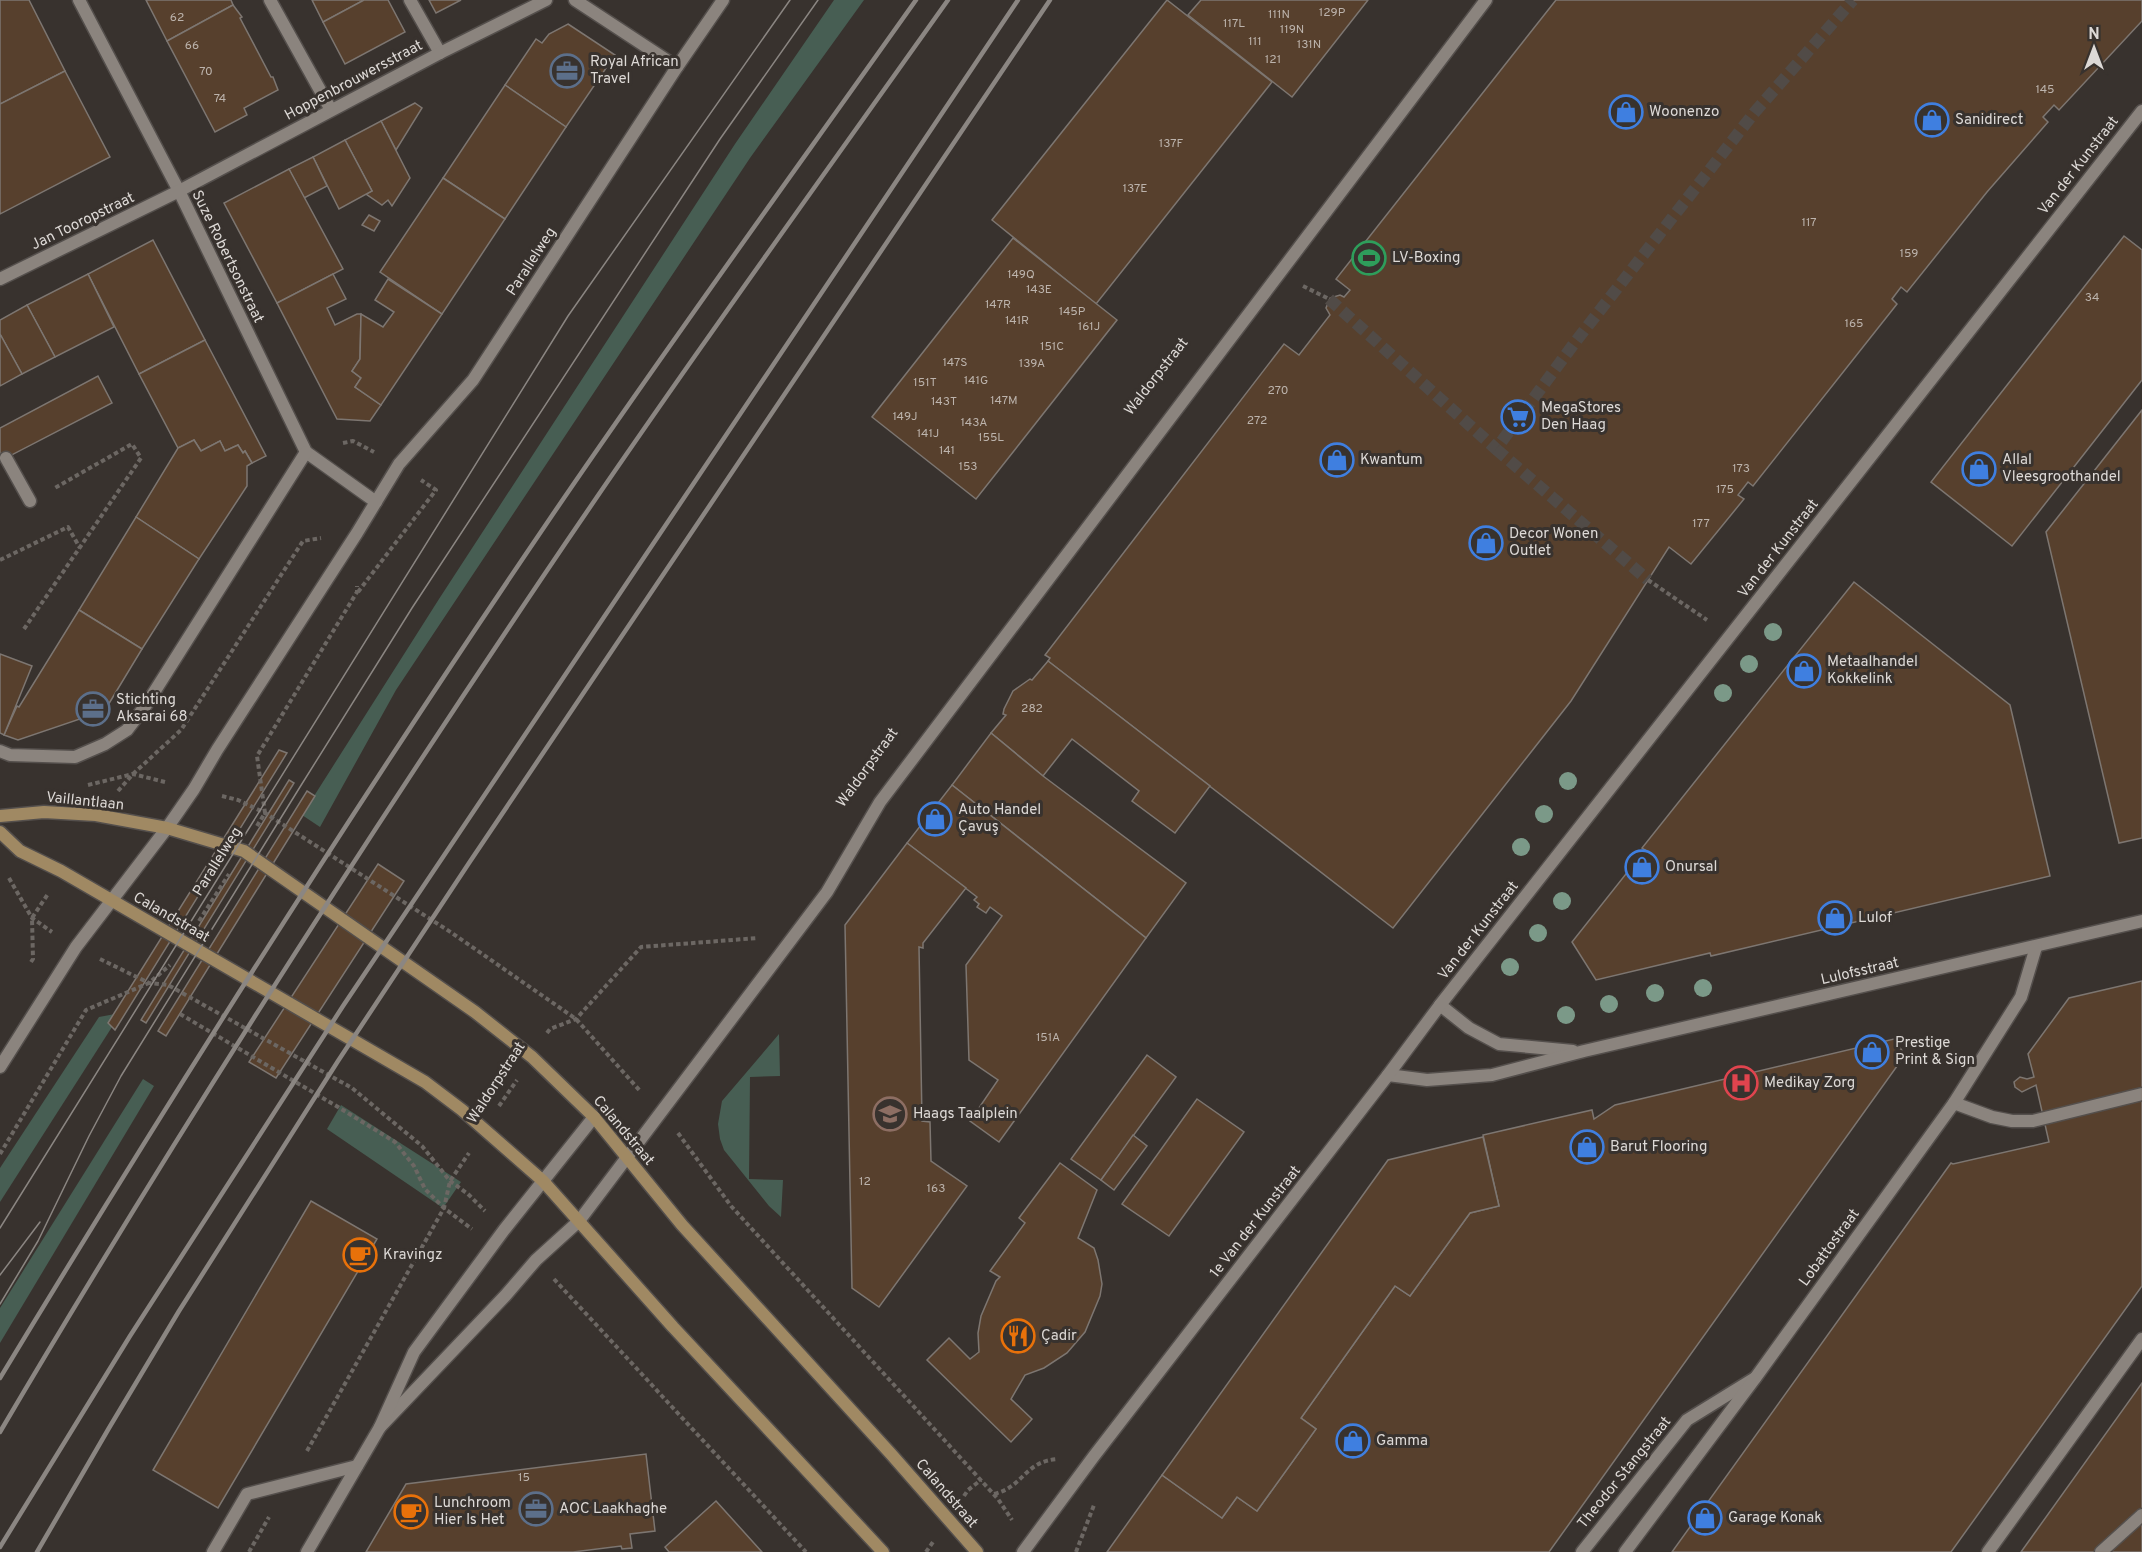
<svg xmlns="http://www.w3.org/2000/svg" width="2142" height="1552" viewBox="0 0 2142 1552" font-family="Overpass,sans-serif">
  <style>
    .green { fill: #475e53 }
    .building { fill: #57402d; stroke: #7d7671; stroke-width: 1.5 }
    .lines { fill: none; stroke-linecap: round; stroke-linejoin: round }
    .pedestrian-tunnel { stroke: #514b47; stroke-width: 12; stroke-dasharray: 12 6; stroke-linecap: butt }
    .service-casing { stroke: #544f4c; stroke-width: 15 }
    .pedestrian-casing { stroke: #544f4c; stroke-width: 15 }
    .minor-casing { stroke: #544f4c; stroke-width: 15 }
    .tertiary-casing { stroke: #544f4c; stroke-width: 15 }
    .secondary-casing { stroke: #544f4c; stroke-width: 15 }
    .path { stroke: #6c6763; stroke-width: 4; stroke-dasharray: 4.5 3; stroke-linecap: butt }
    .service { stroke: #8b847e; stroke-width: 12 }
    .pedestrian { stroke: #8b847e; stroke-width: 12 }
    .minor { stroke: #8b847e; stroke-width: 12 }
    .tertiary { stroke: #8b847e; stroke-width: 12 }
    .secondary { stroke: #a08963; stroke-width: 12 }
    .tram { stroke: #8b8682; stroke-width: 1.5 }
    .rail { stroke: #8b8682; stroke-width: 4.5 }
    .tree { fill: #7b9988 }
    .labels { text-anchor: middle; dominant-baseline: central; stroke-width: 6; stroke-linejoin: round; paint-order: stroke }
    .number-label { font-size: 12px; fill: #bcb3ac }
    .poi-label { font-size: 15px; fill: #ddd9d6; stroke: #38322e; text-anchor: start }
    .street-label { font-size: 15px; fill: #ddd9d6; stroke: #38322e }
  </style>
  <rect width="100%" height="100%" fill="#38322e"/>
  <g class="green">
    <polygon points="834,0 864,0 750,158 396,690 320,827 302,815 439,599 735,144"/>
    <polygon points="115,1014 119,1016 0,1202 0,1168 99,1017"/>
    <polygon points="779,1034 780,1076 750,1077 749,1179 783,1180 781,1217 769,1206 724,1150 720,1139 718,1124 722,1101"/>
    <polygon points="143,1079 154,1086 0,1343 0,1308"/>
    <polygon points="341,1105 461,1182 443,1208 327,1129"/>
  </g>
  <g class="building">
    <polygon points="0,0 29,0 65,71 0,104"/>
    <polygon points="146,0 231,0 233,5 167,41"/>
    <polygon points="312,0 364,0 323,22"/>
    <polygon points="364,0 388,0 405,32 345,64 323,22"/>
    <polygon points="429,0 461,0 436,13"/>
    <polygon points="1167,0 1272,82 1096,304 992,220"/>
    <polygon points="1201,0 1368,0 1292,97 1188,15"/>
    <polygon points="1556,0 2142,0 2142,21 2059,110 2054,105 2043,117 2048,122 1987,192 1907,292 1901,287 1892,299 1897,304 1753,486 1748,482 1738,495 1744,499 1691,564 1669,547 1571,701 1393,928 1048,661 1050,658 1045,655 1284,344 1299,355 1330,315 1326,308 1330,298 1340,295 1344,297 1350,290 1336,279"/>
    <polygon points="233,5 242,17 240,18 271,77 273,77 278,90 244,108 247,115 215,132 167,41"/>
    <polygon points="568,24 615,55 566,127 505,85 536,39 542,43 549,34"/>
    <polygon points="65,71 110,157 0,214 0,104"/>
    <polygon points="505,85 566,127 505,219 443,178"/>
    <polygon points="415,103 422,108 396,150 381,121"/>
    <polygon points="381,121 410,178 392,206 388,200 382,205 366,194 372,191 345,140"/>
    <polygon points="345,140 372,191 339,209 313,157"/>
    <polygon points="313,157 327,186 304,198 289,169"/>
    <polygon points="289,169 343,269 277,303 224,203"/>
    <polygon points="443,178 505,219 442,314 380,272"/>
    <polygon points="369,215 380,221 374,231 362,225"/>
    <polygon points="2124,236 2142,250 2142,380 2012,546 1931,482"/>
    <polygon points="1013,238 1117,320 976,499 872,417"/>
    <polygon points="153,240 205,340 139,374 88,274"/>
    <polygon points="88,274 114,327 55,357 27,305"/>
    <polygon points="333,274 346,299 327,308 335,325 357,314 361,314 360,359 352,371 361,378 355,387 381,405 370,421 337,419 277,303"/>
    <polygon points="388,279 442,314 381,405 355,387 361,378 352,371 360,359 361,314 383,327 394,312 375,300"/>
    <polygon points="27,305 55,357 22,374 0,334 0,320"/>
    <polygon points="0,334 22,374 0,386"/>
    <polygon points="205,340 266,456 252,463 245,451 243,453 238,445 225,451 220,441 201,451 194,440 178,448 139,374"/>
    <polygon points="98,376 112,403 0,461 0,428"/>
    <polygon points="2142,410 2142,838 2119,843 2046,532"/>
    <polygon points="194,440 201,451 220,441 225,451 238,445 243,453 245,451 252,463 247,466 247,486 199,559 136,517 178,448"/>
    <polygon points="136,517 199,559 142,649 79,610"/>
    <polygon points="1854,582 2010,705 2050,876 1711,956 1710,953 1596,980 1572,942 1645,850 1642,848"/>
    <polygon points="79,610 142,649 99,720 82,714 80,719 18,740 4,735 17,706 19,707"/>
    <polygon points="0,654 32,666 4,735 0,733"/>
    <polygon points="1048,661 1210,786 1175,833 1132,801 1139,791 1072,739 1043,776 991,733 1006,715 1003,714 1004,709 1013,691 1030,679 1032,680"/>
    <polygon points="991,733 1043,776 1186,883 1146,938 952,785"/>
    <polygon points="279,750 287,753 115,1030 108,1023"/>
    <polygon points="289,780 294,783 146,1023 141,1020"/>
    <polygon points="952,785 1146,938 999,1142 970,1121 998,1080 969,1060 966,965 1002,916 990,907 986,913 977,907 979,904 974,900 977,897 907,843"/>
    <polygon points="307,791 315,796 166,1036 158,1031"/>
    <polygon points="907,843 966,888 923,943 923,948 919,947 922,1121 930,1122 931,1161 967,1186 879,1307 852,1288 845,925"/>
    <polygon points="378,864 404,881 276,1078 249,1062"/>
    <polygon points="2142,981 2142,1286 1951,1552 1672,1552 1951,1163 1953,1164 2049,1142 2036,1085 2022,1092 2015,1087 2014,1082 2020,1077 2027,1079 2034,1077 2028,1054 2069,998"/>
    <polygon points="1894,1039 1905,1055 1549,1552 1107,1552 1162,1475 1222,1518 1237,1497 1257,1511 1316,1429 1301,1418 1395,1286 1410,1296 1470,1213 1499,1206 1483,1135 1592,1110 1594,1119 1615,1105"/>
    <polygon points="1147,1055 1176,1077 1101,1180 1071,1159"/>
    <polygon points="1197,1099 1244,1132 1169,1236 1122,1204"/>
    <polygon points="1133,1135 1147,1146 1114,1190 1101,1180"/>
    <polygon points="1483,1137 1499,1206 1470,1213 1410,1296 1395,1286 1301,1418 1316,1429 1257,1511 1237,1497 1222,1518 1162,1475 1388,1160"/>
    <polygon points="1060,1163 1097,1190 1078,1238 1094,1248 1098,1260 1102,1284 1100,1296 1085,1332 1067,1353 1044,1368 1025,1375 1011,1399 1032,1419 1011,1442 927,1360 949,1338 970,1359 979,1352 978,1333 981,1316 996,1281 1000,1277 990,1271 1025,1223 1019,1218"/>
    <polygon points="311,1201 377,1239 218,1508 153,1470"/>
    <polygon points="2142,1383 2142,1552 2021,1552"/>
    <polygon points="646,1454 655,1531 630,1534 632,1548 622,1549 621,1546 573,1552 366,1552 406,1484"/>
    <polygon points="716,1501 762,1552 669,1552 665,1547"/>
  </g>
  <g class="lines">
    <g class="pedestrian-tunnel">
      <polyline points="1329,299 1496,449 1576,341 1754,113 1853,0"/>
      <polyline points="1496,449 1648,580"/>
    </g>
    <defs>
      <g id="service">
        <polyline points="6,458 30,501"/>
        <polyline points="1954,1103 1992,1117 2012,1121 2033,1121 2142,1094"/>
        <polyline points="1582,1552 1687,1420 1755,1378"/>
        <polyline points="1988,1552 2142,1339"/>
        <polyline points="2101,1552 2142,1515"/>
      </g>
      <polyline id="pedestrian" points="410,0 440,53"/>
      <g id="minor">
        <polyline points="79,0 179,191 306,452 376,502"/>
        <polyline points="270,0 331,110"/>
        <polyline points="575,0 677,67"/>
        <polyline points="0,279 179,191 440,53 546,0"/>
        <polyline points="0,751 10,755 75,757 105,744 127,730 146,705 306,452"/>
        <polyline points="167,828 194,789 217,750 357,533 399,464 473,380 677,67 723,0"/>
        <polyline points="1440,1005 1469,1028 1499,1044 1573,1051"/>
        <polyline points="1388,1075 1427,1080 1492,1075 1584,1051 2142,921"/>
        <polyline points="213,1552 247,1494 357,1466"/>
        <polyline points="1023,1552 1094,1456 1388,1075 1440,1005 2142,111"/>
        <polyline points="1625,1552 1756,1377 1954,1103 2021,997 2036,947"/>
      </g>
      <g id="tertiary">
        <polyline points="0,1067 76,947 167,828"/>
        <polyline points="380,1427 505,1296 536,1260 579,1221 827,892 880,802 1486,0"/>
        <polyline points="307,1552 380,1427 414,1352 504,1230 594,1117"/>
      </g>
      <g id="secondary">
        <polyline points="0,816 44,812 96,815 167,828 244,851 475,1012 532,1057 594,1117 682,1225 891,1454 977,1552"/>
        <polyline points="0,832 20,851 61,871 425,1082 462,1110 543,1181 673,1327 883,1552"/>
      </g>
    </defs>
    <use href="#service" class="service-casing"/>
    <use href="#pedestrian" class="pedestrian-casing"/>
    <use href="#minor" class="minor-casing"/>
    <use href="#tertiary" class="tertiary-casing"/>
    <use href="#secondary" class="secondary-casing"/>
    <g class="path">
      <polyline points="1303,286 1329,299"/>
      <polyline points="343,443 353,441 374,452"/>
      <polyline points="0,560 68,527 80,548"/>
      <polyline points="1648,580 1707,620"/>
      <polyline points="358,592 436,490 421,480"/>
      <polyline points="24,629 141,458 132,444 53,489"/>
      <polyline points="88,785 133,774 165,782"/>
      <polyline points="118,791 133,774 181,730 303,541 321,538"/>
      <polyline points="222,796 238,800 265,813 452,933 576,1019 641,1092"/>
      <polyline points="257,826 265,813 257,756 357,592 357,586"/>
      <polyline points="9,878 32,918 52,932"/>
      <polyline points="199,921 229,874"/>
      <polyline points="100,959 149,983 168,985 352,1088 422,1146 450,1181 468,1194 485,1211"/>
      <polyline points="31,962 33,959 32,918 48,894"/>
      <polyline points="180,1014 338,1107 395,1142 414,1166 425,1189 444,1208 472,1229"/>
      <polyline points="547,1033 550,1029 576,1019 641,947 758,938"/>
      <polyline points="499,1106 517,1080"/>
      <polyline points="678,1133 731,1206 998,1499 1012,1520"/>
      <polyline points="0,1154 86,1010 149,983 170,965"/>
      <polyline points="554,1279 806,1552"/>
      <polyline points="307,1451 444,1208 450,1181 469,1153"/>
      <path d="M994,1494c30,-7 30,-33 64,-35"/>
      <polyline points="964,1496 968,1490 981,1480"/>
      <polyline points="249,1552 269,1517"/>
      <polyline points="926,1552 933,1542"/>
      <polyline points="1076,1552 1094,1505"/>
    </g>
    <use href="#service" class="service"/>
    <use href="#pedestrian" class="pedestrian"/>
    <use href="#minor" class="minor"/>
    <use href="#tertiary" class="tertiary"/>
    <use href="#secondary" class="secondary"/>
    <g class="tram">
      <polyline points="0,1228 568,316 790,0"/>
      <polyline points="0,1275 40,1222"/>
      <polyline points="0,1304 38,1241 89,1136 121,1076 300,787 412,608 720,139 818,0"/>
    </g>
    <g class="rail">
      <path d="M0,1378c177,-292 360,-580 551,-861 119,-175 243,-345 365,-517"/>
      <path d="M0,1432c172,-292 356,-578 546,-860 130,-193 267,-382 402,-572"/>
      <polyline points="0,1547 130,1336 343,1006 1018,0"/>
      <polyline points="37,1552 109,1428 179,1311 338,1061 469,863 1050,0"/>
    </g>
  </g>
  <g class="tree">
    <circle cx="1773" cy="632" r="9"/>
    <circle cx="1749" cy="664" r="9"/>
    <circle cx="1723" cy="693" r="9"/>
    <circle cx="1568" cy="781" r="9"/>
    <circle cx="1544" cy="814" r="9"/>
    <circle cx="1521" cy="847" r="9"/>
    <circle cx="1562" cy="901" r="9"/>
    <circle cx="1538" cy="933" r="9"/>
    <circle cx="1510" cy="967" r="9"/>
    <circle cx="1703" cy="988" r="9"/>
    <circle cx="1655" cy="993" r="9"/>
    <circle cx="1609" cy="1004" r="9"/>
    <circle cx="1566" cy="1015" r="9"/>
  </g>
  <defs>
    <symbol id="office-ring" viewBox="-11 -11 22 22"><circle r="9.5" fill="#38322e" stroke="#5c6f8a" stroke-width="1.5"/><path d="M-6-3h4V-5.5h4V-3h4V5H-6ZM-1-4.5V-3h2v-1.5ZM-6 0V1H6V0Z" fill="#5c6f8a"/></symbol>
    <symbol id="shop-ring" viewBox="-11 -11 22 22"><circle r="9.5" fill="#38322e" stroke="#3f7fe0" stroke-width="1.5"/><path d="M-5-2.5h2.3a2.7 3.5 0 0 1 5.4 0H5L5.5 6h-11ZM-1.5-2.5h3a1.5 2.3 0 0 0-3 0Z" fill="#3f7fe0"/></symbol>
    <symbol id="stadium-ring" viewBox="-11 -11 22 22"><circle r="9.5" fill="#38322e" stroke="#2e9e5b" stroke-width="1.5"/><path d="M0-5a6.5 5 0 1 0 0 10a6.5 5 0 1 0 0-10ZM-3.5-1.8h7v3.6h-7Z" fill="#2e9e5b"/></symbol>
    <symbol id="supermarket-ring" viewBox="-11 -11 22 22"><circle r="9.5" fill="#38322e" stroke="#3f7fe0" stroke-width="1.5"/><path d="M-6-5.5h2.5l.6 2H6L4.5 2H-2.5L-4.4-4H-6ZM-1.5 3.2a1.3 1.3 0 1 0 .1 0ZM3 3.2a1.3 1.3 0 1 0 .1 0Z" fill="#3f7fe0"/></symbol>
    <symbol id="hospital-ring" viewBox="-11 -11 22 22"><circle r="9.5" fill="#38322e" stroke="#e0444e" stroke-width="1.5"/><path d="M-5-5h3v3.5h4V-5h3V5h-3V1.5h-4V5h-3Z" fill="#e0444e"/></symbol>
    <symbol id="school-ring" viewBox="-11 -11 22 22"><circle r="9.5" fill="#38322e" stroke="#8d6e63" stroke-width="1.5"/><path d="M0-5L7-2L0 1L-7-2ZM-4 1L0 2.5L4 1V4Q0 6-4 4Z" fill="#8d6e63"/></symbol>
    <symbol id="cafe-ring" viewBox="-11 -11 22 22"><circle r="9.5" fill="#38322e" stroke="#e8710a" stroke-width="1.5"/><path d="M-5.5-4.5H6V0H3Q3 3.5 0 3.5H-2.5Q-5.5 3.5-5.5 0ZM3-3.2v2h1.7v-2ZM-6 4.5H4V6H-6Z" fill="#e8710a"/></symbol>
    <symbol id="restaurant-ring" viewBox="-11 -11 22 22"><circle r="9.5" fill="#38322e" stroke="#e8710a" stroke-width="1.5"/><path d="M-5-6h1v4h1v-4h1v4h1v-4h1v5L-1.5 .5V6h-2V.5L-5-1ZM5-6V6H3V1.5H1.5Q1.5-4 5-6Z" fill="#e8710a"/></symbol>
  </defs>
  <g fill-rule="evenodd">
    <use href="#office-ring" x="548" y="52" width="38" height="38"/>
    <use href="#shop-ring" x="1607" y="93" width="38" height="38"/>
    <use href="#shop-ring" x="1913" y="101" width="38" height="38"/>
    <use href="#stadium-ring" x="1350" y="239" width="38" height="38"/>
    <use href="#supermarket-ring" x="1499" y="398" width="38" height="38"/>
    <use href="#shop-ring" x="1318" y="441" width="38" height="38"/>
    <use href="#shop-ring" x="1960" y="450" width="38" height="38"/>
    <use href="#shop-ring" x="1467" y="524" width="38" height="38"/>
    <use href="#shop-ring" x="1785" y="652" width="38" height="38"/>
    <use href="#office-ring" x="74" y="690" width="38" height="38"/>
    <use href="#shop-ring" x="916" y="800" width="38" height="38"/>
    <use href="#shop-ring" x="1623" y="848" width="38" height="38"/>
    <use href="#shop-ring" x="1816" y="899" width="38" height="38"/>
    <use href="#shop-ring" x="1853" y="1033" width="38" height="38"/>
    <use href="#hospital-ring" x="1722" y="1064" width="38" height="38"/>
    <use href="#school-ring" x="871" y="1095" width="38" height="38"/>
    <use href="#shop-ring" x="1568" y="1128" width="38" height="38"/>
    <use href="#cafe-ring" x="341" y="1236" width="38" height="38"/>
    <use href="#restaurant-ring" x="999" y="1317" width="38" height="38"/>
    <use href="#shop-ring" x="1334" y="1422" width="38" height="38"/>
    <use href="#office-ring" x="517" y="1490" width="38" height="38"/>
    <use href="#cafe-ring" x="392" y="1493" width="38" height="38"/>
    <use href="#shop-ring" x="1686" y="1499" width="38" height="38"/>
  </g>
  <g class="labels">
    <g class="number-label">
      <text x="1332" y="13">129P</text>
      <text x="1279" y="15">111N</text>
      <text x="177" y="18">62</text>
      <text x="1234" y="24">117L</text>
      <text x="1292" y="30">119N</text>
      <text x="1255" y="42">111</text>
      <text x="1309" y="45">131N</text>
      <text x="192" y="46">66</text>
      <text x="1273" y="60">121</text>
      <text x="206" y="72">70</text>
      <text x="2045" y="90">145</text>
      <text x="220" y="99">74</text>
      <text x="1171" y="144">137F</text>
      <text x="1135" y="189">137E</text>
      <text x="1809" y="223">117</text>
      <text x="1909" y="254">159</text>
      <text x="1021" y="275">149Q</text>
      <text x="1039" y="290">143E</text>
      <text x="2092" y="298">34</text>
      <text x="998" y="305">147R</text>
      <text x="1072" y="312">145P</text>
      <text x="1017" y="321">141R</text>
      <text x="1854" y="324">165</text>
      <text x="1089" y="327">161J</text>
      <text x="1052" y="347">151C</text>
      <text x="955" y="363">147S</text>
      <text x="1032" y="364">139A</text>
      <text x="976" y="381">141G</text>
      <text x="925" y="383">151T</text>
      <text x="1278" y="391">270</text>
      <text x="1004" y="401">147M</text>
      <text x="944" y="402">143T</text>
      <text x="905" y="417">149J</text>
      <text x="1257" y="421">272</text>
      <text x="974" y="423">143A</text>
      <text x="928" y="434">141J</text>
      <text x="991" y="438">155L</text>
      <text x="947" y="451">141</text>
      <text x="968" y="467">153</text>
      <text x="1741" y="469">173</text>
      <text x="1725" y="490">175</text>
      <text x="1701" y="524">177</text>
      <text x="1032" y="709">282</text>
      <text x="1048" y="1038">151A</text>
      <text x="865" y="1182">12</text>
      <text x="936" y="1189">163</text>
      <text x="524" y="1478">15</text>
    </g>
    <g class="poi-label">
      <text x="590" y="62">Royal African<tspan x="590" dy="17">Travel</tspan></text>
      <text x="1649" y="112">Woonenzo</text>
      <text x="1955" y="120">Sanidirect</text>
      <text x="1392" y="258">LV-Boxing</text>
      <text x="1541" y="408">MegaStores<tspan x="1541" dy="17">Den Haag</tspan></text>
      <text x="1360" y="460">Kwantum</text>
      <text x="2002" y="460">Allal<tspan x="2002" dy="17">Vleesgroothandel</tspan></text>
      <text x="1509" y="534">Decor Wonen<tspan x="1509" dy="17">Outlet</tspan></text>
      <text x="1827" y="662">Metaalhandel<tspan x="1827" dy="17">Kokkelink</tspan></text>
      <text x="116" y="700">Stichting<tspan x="116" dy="17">Aksarai 68</tspan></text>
      <text x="958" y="810">Auto Handel<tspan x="958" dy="17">Çavuş</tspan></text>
      <text x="1665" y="867">Onursal</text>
      <text x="1858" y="918">Lulof</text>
      <text x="1895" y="1043">Prestige<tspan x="1895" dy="17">Print &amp; Sign</tspan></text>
      <text x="1764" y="1083">Medikay Zorg</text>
      <text x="913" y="1114">Haags Taalplein</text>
      <text x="1610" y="1147">Barut Flooring</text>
      <text x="383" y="1255">Kravingz</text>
      <text x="1041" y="1336">Çadir</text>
      <text x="1376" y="1441">Gamma</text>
      <text x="434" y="1503">Lunchroom<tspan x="434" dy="17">Hier Is Het</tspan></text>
      <text x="559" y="1509">AOC Laakhaghe</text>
      <text x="1728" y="1518">Garage Konak</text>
    </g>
    <g class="street-label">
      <text transform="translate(354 81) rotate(-28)">Hoppenbrouwersstraat</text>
      <text transform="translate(2079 166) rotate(-52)">Van der Kunstraat</text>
      <text transform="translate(83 222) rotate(-26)">Jan Tooropstraat</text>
      <text transform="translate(227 257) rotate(64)">Suze Robertsonstraat</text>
      <text transform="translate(532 262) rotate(-57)">Parallelweg</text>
      <text transform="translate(1157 377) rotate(-52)">Waldorpstraat</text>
      <text transform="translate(1779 549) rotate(-52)">Van der Kunstraat</text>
      <text transform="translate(868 768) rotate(-54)">Waldorpstraat</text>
      <text transform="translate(85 802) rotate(6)">Vaillantlaan</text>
      <text transform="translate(218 862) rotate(-58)">Parallelweg</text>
      <text transform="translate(171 918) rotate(30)">Calandstraat</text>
      <text transform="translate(1479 931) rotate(-52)">Van der Kunstraat</text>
      <text transform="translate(1860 972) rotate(-13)">Lulofsstraat</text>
      <text transform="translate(497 1083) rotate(-57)">Waldorpstraat</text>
      <text transform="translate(623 1131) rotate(50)">Calandstraat</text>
      <text transform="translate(1256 1222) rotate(-52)">1e Van der Kunstraat</text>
      <text transform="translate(1830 1248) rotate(-54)">Lobattostraat</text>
      <text transform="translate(1625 1473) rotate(-51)">Theodor Stangstraat</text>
      <text transform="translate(946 1494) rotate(49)">Calandstraat</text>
    </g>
  </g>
  <g transform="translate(2094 48)" stroke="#38322e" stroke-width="4.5" paint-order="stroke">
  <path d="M0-4.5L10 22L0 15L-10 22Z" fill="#ddd9d6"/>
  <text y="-9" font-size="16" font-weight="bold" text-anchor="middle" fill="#ddd9d6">N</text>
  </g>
</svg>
